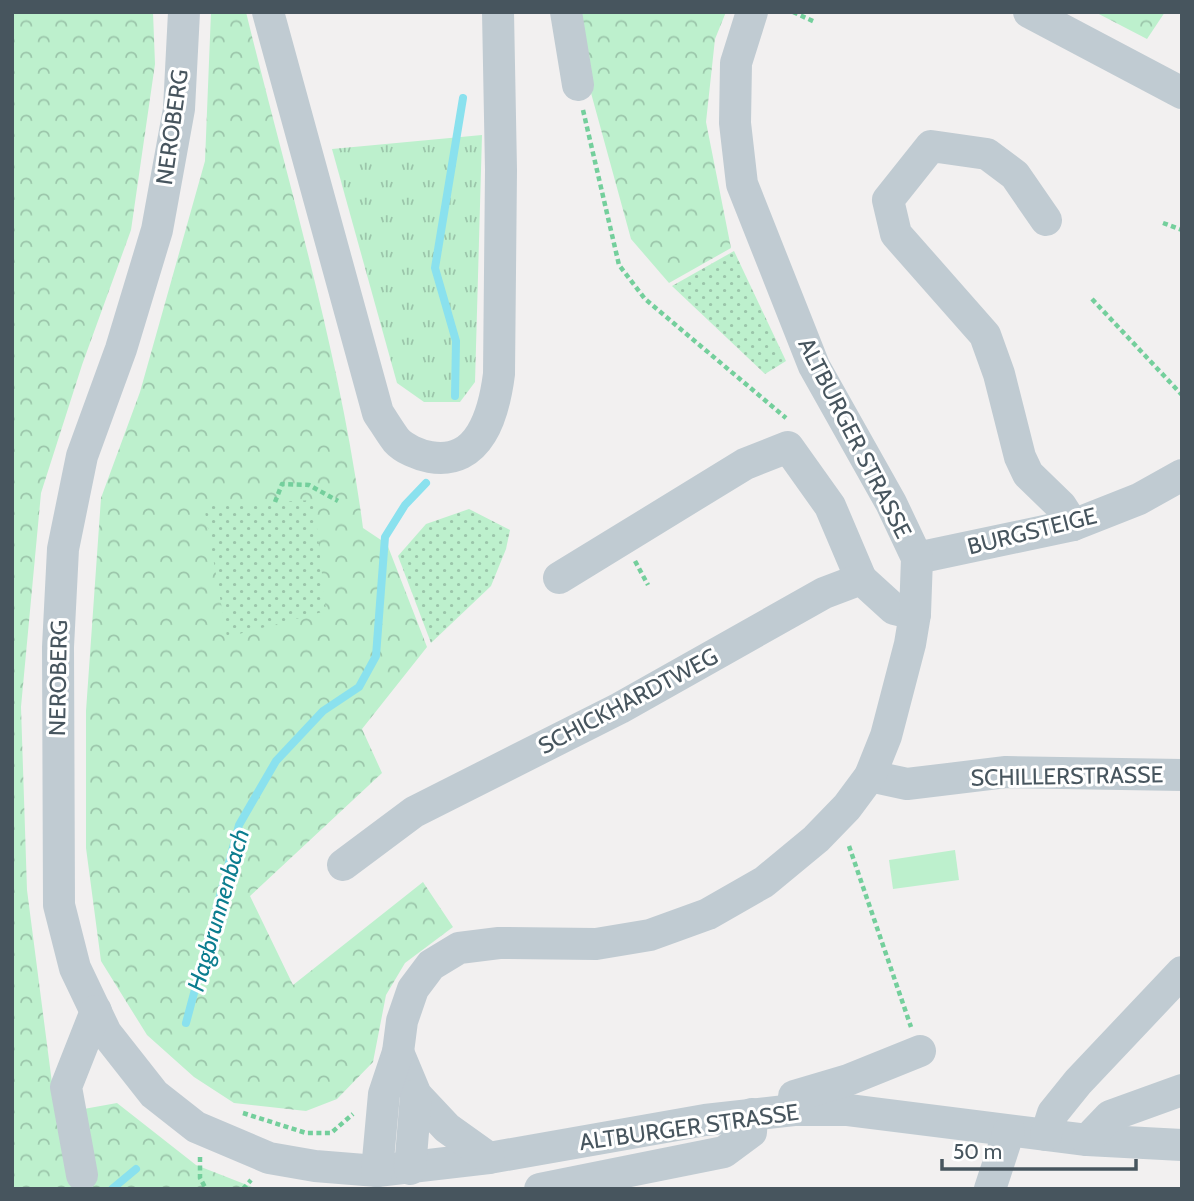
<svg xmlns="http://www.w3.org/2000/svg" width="1194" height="1201" viewBox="0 0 1194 1201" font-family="Cabin,sans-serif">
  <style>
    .grass { fill: url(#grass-tufts) }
    .forest { fill: url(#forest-crowns) }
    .park { fill: #bdf0cd }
    .garden { fill: url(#garden-dots) }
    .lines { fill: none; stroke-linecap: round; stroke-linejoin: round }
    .stream { stroke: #8ae1ee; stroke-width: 8 }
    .path { stroke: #74cf9c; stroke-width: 4.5; stroke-dasharray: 5 3.5; stroke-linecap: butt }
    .minor { stroke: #c0cbd2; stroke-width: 32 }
    .labels { text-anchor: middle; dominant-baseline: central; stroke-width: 6; stroke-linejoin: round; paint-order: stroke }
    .street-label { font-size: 23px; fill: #47555e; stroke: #fff }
    .water-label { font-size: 24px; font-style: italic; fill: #0b7d8f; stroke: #fff }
  </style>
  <defs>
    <pattern id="grass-tufts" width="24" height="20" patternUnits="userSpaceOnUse" patternTransform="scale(1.75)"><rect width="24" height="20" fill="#bdf0cd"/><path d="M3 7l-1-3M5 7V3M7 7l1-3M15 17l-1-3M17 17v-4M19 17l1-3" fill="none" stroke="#9bc5aa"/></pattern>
    <pattern id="forest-crowns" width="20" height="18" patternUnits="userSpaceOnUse" patternTransform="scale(1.75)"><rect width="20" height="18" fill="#bdf0cd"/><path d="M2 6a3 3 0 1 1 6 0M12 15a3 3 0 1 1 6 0" fill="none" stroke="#9bc5aa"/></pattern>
    <pattern id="garden-dots" width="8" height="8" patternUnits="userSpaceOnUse" patternTransform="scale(1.75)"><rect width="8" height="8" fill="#bdf0cd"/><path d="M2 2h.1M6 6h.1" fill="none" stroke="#9bc5aa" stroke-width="1.8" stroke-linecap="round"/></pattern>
  </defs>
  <rect width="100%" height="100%" fill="#f2f0f0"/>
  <polygon class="grass" points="482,135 475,382 460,402 424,402 397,383 332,149"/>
  <g class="forest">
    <polygon points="12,12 153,12 155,64 131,230 82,365 41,493 21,707 27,890 56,1114 117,1103 196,1165 257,1189 12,1189"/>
    <path d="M211,12h35c42,172 94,341 117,516l24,16 40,103 -65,82 20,44 -132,123 43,89 130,-103 30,45 -48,36 -19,32 -13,67 -36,37 -31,12 -72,-8 -40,-26 -47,-42 -46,-74 -15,-113v-137l15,-213 39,-106 65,-231z"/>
    <polygon points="576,12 726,12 715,39 706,122 731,248 669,283 631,239 588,82"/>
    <polygon points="1095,12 1165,12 1147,39"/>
  </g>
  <polygon class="park" points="955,850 959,880 893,889 889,860"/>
  <g class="garden">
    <polygon points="734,251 786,361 765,374 672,286"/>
    <polygon points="314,500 326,611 227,637 204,506"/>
    <polygon points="469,509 510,530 506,549 491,586 431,643 398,556 426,524"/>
  </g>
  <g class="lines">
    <g class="stream">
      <polyline points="455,396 456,341 435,268 463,98"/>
      <polyline points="186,1023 239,825 276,761 323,711 359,687 376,656 385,537 405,505 426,483"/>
      <polyline points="112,1189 136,1169"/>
    </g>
    <g class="path">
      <polyline points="793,12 815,22"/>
      <polyline points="583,110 619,265 645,299 786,418"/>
      <polyline points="1163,223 1182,230"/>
      <polyline points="1092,299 1182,395"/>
      <polyline points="275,502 282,484 309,485 338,501"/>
      <polyline points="635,561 648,585"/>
      <polyline points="849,846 911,1027"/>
      <polyline points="243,1113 306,1133 331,1133 353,1114"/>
      <polyline points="200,1157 200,1178 206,1189"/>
      <polyline points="243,1189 251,1180"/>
    </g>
    <g class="minor">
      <polyline points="184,12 179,109 157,230 121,349 82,456 63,549 58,647 59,905 75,968 106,1033 154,1094 196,1127 269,1158 315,1166 377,1171 489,1158 705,1120 794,1110 848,1110 1087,1140 1182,1145"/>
      <path d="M268,12l110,401c6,9 12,19 18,27 8,9 23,15 34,17 50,9 64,-44 69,-83l2,-204 -3,-158"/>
      <polyline points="566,12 578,85"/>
      <polyline points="1029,12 1182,93"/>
      <polyline points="1046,220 1015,175 987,154 931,146 888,200 896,234 985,335 999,374 1020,457 1028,474 1061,506 1073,525"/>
      <polyline points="917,558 1073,525 1139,499 1182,475"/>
      <polyline points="559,578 745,464 788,447 830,506 861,579"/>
      <polyline points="870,776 907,784 1006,772 1182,775"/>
      <polyline points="343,865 414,812 620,708 824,593 861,579 894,609 915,614"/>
      <polyline points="398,1052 416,1095 447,1128 489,1158"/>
      <polyline points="794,1110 794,1096 848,1080 920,1051"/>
      <polyline points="1046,1135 1053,1113 1078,1082 1182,972"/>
      <polyline points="1087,1140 1110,1116 1182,1090"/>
      <polyline points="410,1169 416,1095"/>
      <polyline points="377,1171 384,1094 398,1052 402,1021 413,989 431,965 459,948 499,943 596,944 650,935 708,914 764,882 816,839 847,807 870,776 886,736 910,644 915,614 917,558 891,503 814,366 742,184 735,123 736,63 752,12"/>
      <polyline points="82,1175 66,1087 96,1011"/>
      <polyline points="540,1189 724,1152 751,1132 752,1114"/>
      <polyline points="990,1189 1009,1131"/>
    </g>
  </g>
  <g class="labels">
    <g class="street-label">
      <text transform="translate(172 127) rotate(-82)">NEROBERG</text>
      <text transform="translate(855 438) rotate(63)">ALTBURGER STRASSE</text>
      <text transform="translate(1032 531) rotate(-14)">BURGSTEIGE</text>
      <text transform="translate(58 678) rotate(-89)">NEROBERG</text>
      <text transform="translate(628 701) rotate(-28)">SCHICKHARDTWEG</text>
      <text transform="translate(1067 776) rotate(-1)">SCHILLERSTRASSE</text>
      <text transform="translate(689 1127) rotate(-8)">ALTBURGER STRASSE</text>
    </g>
    <g class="water-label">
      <text transform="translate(218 910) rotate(-74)">Hagbrunnenbach</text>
    </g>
  </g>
  <rect width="1194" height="1201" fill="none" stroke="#47555e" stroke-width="28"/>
  <path d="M942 1159v10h194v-10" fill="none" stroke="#47555e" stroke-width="3.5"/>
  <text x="953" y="1159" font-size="21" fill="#47555e" stroke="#ffffff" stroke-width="5" paint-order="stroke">50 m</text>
</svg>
